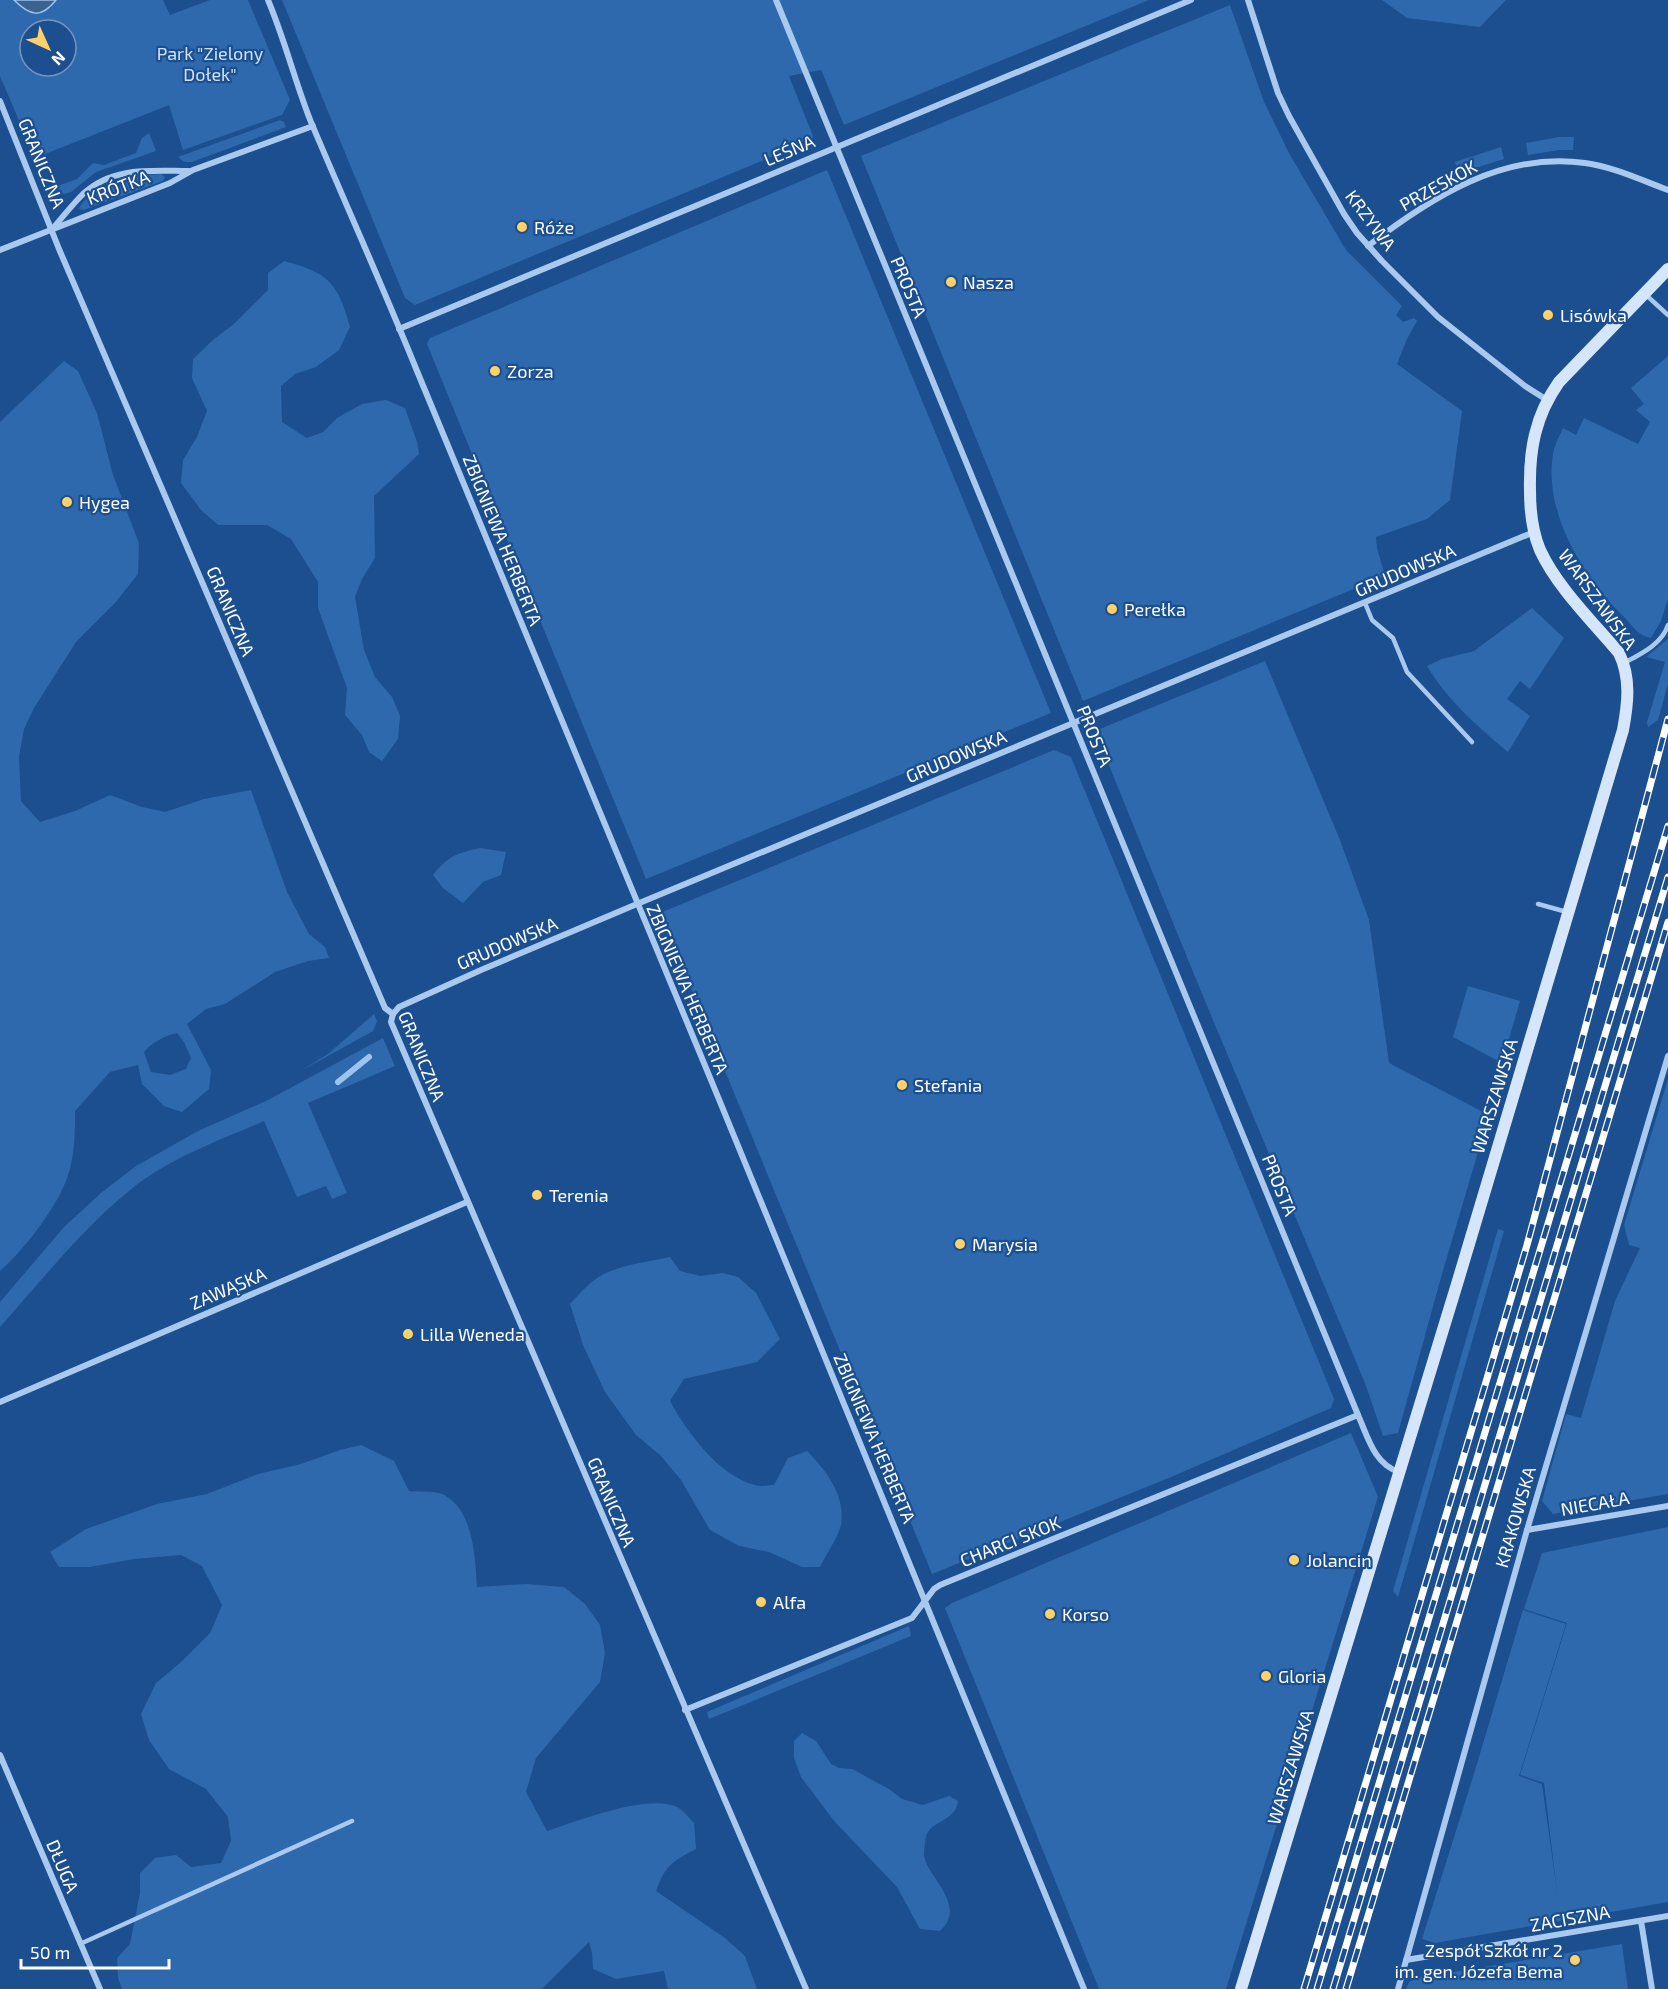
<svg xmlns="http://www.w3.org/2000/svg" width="1668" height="1989" viewBox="0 0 1668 1989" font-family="'Exo 2',sans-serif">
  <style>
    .green { fill: #2e69ad; fill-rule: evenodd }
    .water { fill: #3c6290; stroke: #9cc4f0; stroke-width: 1.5 }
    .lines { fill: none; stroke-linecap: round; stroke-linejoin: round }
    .stream { stroke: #9cc4f0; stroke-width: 6 }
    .lane { stroke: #a9c9ee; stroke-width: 4.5 }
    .street { stroke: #a9c9ee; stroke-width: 6 }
    .secondary { stroke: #d6e6fa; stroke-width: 12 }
    .rail-casing { stroke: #fff; stroke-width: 7 }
    .rail { stroke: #1b4f8f; stroke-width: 4.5; stroke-dasharray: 14; stroke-linecap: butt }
    .poi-dot { fill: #ffd166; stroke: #1b4f8f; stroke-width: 2 }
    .labels { text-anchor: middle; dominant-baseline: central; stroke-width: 4.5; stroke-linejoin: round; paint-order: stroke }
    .park-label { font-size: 18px; fill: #cfe3fa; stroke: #1b4f8f }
    .street-label { font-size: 18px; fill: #fff; stroke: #1b4f8f }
    .poi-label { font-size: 18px; fill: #fff; stroke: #1b4f8f; text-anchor: start }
  </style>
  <rect width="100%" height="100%" fill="#1b4f8f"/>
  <g class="green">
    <path d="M0,0h163l7,15 40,-15h38l42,100 -8,15 -99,35 -14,-45 -134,53 -35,-82zM30,30h36v36h-36z"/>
    <polygon points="282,0 1149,0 844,125 821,70 789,76 813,136 812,140 415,305 405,298"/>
    <polygon points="1382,0 1506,0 1480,27 1407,18"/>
    <polygon points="1230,5 1264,102 1290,155 1346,250 1402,306 1396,315 1403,322 1414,318 1417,321 1407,339 1397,364 1462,411 1450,500 1427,519 1376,537 1377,548 1385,576 1083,701 861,156"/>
    <polygon points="280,120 284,122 286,127 192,162 184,162 178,157"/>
    <polygon points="149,133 156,151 96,172 71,192 64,194 57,192 52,188 77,179 93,163 104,165 136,153 142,138"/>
    <polygon points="1559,137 1574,137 1573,150 1559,150 1528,155 1526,143"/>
    <polygon points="1501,147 1504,159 1459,173 1455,162"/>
    <polygon points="827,170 1051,713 646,879 427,344 430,338"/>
    <path d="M161,174l4,3 -2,4 -79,29 -5,-1c2,-6 7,-10 12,-14 21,-18 44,-19 70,-21z"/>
    <path d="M284,261c45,12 54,22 66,66l-11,23 -23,17 -21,7 -14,12 1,36 25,16 16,-6 14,-14 25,-14 24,-4 19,8 12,34 2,12 -45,42 1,62 -13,21 -7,18 9,53 11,27 17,20 8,19 -2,23 -16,22 -13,-9 -7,-17 -17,-20 2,-27 -29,-80v-26l-27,-43 -24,-14h-49l-17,-15 -20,-27 2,-23 14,-23 10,-26 -15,-33 1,-19 21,-20 21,-16 33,-33v-17z"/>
    <path d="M1668,356v243l-7,22 -10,17c-15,-3 -20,-15 -31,-25 -39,-40 -79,-105 -66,-164 2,-7 6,-14 9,-21l13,7 8,-17 54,26 12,-22 -14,-12 8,-6 -13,-16z"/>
    <path d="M64,361l14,10 19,42 16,62 26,68 -1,31 -23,29 -39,39 -42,66 -10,21 -5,28 2,44 19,21 35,-11 35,-16 32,12 23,5 39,-13 47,-9 36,102 22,42 16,13 4,11 -21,3 -33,11 -50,32 -19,5 -19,15 24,46 -2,19 -27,23 -18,-6 -22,-22 -4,-19 -28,7 -35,39c0,20 0,41 -6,61 -9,32 -44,77 -69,99v-849zM177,1033l7,9 7,16 -5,11 -16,6 -19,-3 -7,-20c7,-9 22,-17 33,-19z"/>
    <path d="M1532,608l32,30 -34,51 -10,-8 -13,18 23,17 -22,36c-31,-26 -60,-51 -81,-86l15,-7 32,-8z"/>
    <polygon points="1668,639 1668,684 1658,720 1648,727 1647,722 1665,662 1646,657"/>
    <polygon points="1265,661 1340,840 1369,920 1389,1063 1489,1115 1442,1274 1398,1433 1383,1436 1365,1383 1200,989 1095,731"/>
    <polygon points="1054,750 1071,757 1334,1399 1331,1408 1171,1477 932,1574 660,913"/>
    <path d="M480,848l26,4 -5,23 -18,7 -20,21 -20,-15 -10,-13c15,-19 24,-22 47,-27z"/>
    <polygon points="1468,986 1520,1001 1502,1063 1453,1037"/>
    <polygon points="374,1014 377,1021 373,1031 299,1072 328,1054"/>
    <path d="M383,1038l12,28 -87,37 39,90 -15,6 -6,-13 -29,11 -33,-76c-46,20 -95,37 -134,69 -49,40 -88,90 -130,137v-25l64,-75 37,-34 35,-27 62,-35 70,-31z"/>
    <polygon points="1668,1079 1668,1494 1553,1514 1542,1501 1566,1414 1581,1418 1615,1301 1640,1248 1629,1245 1624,1225"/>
    <polygon points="1498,1229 1504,1231 1398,1597 1393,1591"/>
    <path d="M670,1257l10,14 20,5 23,-3 15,4 18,16 24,46 -23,23 -73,17 -14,22c17,31 49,75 85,84 6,2 13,0 19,0l14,-27 19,-7c19,19 39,45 34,74 -3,13 -15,29 -21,42h-18l-33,-15 -30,-6 -29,-16 -29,-50 -21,-25 -24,-20 -31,-43 -22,-47 -13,-41c8,-9 17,-19 27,-26 20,-13 50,-16 73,-21z"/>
    <polygon points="1351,1433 1378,1497 1226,1989 1099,1989 945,1608 952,1603"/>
    <path d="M361,1445l33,16 15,30c10,1 29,-1 37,5 28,17 29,62 31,91l49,-3 38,3 21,17 15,21 5,28 -5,29 -64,76 -10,34 21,39c30,-10 101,-38 130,-24 6,3 12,11 17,16l2,26c-25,13 -30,16 -40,42l69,47 20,18 12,33h-89l-4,-18 -48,8 -23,-10 -1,-16 -3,-11 -47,47h-420l-4,-11 -1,-20 13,-14 10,-51v-20l15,-15 21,-3 15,12 30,-4 10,-22 -3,-24 -22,-28 -37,-20 -20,-29 -8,-26 15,-31 25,-21 29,-29 12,-28 -20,-39 -21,-11 -47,4 -44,8h-31l-9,-15 36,-23 71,-25 50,-10 51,-20 43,-10 39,-14z"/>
    <polygon points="1668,1527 1668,1902 1435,1943 1422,1939 1473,1777 1523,1610 1566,1624 1519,1776 1542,1784 1557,1892 1544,1783 1520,1775 1567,1623 1524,1609 1542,1553"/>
    <polygon points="909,1626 911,1636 709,1719 707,1712"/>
    <path d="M802,1733l14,8 15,23 8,4 13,1 37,20 13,10 21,6 26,-9 9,5c-2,21 -28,19 -32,36 -1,5 -2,14 -2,19 4,20 33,41 24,64 -1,4 -5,8 -8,11l-20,-2 -23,-42 -62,-65 -34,-45 -7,-19v-17z"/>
    <polygon points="1622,1944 1628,1989 1406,1989 1409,1982 1417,1978"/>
  </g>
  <path class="water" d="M14,0h42c-15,19 -26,16 -42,0z"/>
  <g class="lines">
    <polyline class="stream" points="338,1082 369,1057"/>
    <g class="lane">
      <polyline points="1645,294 1668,315"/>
      <polyline points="1365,603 1372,620 1393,638 1407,672 1472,742"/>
      <path d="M1624,663c17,-9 38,-19 44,-38"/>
      <polyline points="1538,904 1567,912"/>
      <polyline points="80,1944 352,1821"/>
    </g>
    <g class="street">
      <path d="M268,0c17,40 27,82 43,122 35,83 72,165 106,249 224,539 447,1077 667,1618"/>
      <path d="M776,0l582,1415c10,22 16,49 41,57"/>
      <polyline points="1248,0 1278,93 1289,116 1344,214 1357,233 1382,261 1438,317 1525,386 1547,400"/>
      <polyline points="0,101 59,249 385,1008 393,1014"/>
      <path d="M55,226c9,-11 18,-22 28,-32 30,-28 68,-23 106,-23"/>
      <path d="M1368,246c62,-48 135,-95 217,-83 29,4 56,17 83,27"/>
      <polyline points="0,250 170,183 193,170 313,126"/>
      <polyline points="399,329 1191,0"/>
      <polyline points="393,1014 399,1007 481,970 637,904 1534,532"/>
      <polyline points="393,1014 391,1022 806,1989"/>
      <polyline points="0,1402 467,1202"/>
      <polyline points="1527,1530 1668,1506"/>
      <polyline points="685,1710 912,1618 934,1589 940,1585 1358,1415"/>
      <polyline points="0,1755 100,1989"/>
      <polyline points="1641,1921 1652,1989"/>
      <polyline points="1406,1960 1668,1916"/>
      <polyline points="1398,1989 1527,1530 1668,1056"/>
    </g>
    <path class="secondary" d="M1241,1989l216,-705 166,-554c5,-27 8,-52 -4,-77 -26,-31 -62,-66 -79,-103 -8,-19 -10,-39 -10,-59 -1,-41 5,-75 29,-109l109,-113"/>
    <defs>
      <g id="rail">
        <polyline points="1304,1989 1527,1245 1668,719"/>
        <polyline points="1317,1989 1668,826"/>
        <polyline points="1333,1989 1668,877"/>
        <polyline points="1346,1989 1668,922"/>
      </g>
    </defs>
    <use href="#rail" class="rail-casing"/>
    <use href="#rail" class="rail"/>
  </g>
  <g class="poi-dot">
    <circle cx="522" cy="227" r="6"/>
    <circle cx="951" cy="282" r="6"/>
    <circle cx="1548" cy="315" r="6"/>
    <circle cx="495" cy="371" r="6"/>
    <circle cx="67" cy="502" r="6"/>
    <circle cx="1112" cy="609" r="6"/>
    <circle cx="902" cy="1085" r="6"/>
    <circle cx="537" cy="1195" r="6"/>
    <circle cx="960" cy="1244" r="6"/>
    <circle cx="408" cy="1334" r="6"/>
    <circle cx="1294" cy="1560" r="6"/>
    <circle cx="761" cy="1602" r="6"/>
    <circle cx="1050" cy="1614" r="6"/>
    <circle cx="1266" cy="1676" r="6"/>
    <circle cx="1575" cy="1960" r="6"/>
  </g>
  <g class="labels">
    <g class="park-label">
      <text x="210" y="53">Park "Zielony<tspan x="210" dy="21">Dołek"</tspan></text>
    </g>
    <g class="street-label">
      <text transform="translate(789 150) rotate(-23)">LEŚNA</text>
      <text transform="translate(42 163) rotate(68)">GRANICZNA</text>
      <text transform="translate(1438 185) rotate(-29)">PRZESKOK</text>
      <text transform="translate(118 187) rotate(-21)">KRÓTKA</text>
      <text transform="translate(1371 220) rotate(53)">KRZYWA</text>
      <text transform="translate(909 287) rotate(67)">PROSTA</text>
      <text transform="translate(503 540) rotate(68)">ZBIGNIEWA HERBERTA</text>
      <text transform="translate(1405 570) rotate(-23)">GRUDOWSKA</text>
      <text transform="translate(1598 599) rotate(54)">WARSZAWSKA</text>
      <text transform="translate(231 611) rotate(67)">GRANICZNA</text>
      <text transform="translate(1095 736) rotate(68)">PROSTA</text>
      <text transform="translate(956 756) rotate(-23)">GRUDOWSKA</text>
      <text transform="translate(507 943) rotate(-23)">GRUDOWSKA</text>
      <text transform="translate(688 989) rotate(67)">ZBIGNIEWA HERBERTA</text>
      <text transform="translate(422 1056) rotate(68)">GRANICZNA</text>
      <text transform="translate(1494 1096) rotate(-73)">WARSZAWSKA</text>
      <text transform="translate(1280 1185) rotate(68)">PROSTA</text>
      <text transform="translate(228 1288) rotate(-23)">ZAWĄSKA</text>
      <text transform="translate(875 1438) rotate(67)">ZBIGNIEWA HERBERTA</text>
      <text transform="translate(612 1502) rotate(67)">GRANICZNA</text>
      <text transform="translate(1595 1503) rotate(-10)">NIECAŁA</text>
      <text transform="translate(1515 1517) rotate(-74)">KRAKOWSKA</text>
      <text transform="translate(1010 1541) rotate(-22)">CHARCI SKOK</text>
      <text transform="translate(1290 1767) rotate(-73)">WARSZAWSKA</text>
      <text transform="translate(63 1866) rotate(67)">DŁUGA</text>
      <text transform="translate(1570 1918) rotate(-10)">ZACISZNA</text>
    </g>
    <g class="poi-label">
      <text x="534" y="227">Róże</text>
      <text x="963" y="282">Nasza</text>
      <text x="1560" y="315">Lisówka</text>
      <text x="507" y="371">Zorza</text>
      <text x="79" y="502">Hygea</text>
      <text x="1124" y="609">Perełka</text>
      <text x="914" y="1085">Stefania</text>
      <text x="549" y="1195">Terenia</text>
      <text x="972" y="1244">Marysia</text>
      <text x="420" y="1334">Lilla Weneda</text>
      <text x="1306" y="1560">Jolancin</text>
      <text x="773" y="1602">Alfa</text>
      <text x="1062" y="1614">Korso</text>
      <text x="1278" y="1676">Gloria</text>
      <text x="1563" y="1950" text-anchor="end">Zespół Szkół nr 2<tspan x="1563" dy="21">im. gen. Józefa Bema</tspan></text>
    </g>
  </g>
  <g transform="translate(48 48) rotate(135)"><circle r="28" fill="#1b4f8f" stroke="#7695bc" stroke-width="1.5"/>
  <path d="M0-4.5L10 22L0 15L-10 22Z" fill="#ffd166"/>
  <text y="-9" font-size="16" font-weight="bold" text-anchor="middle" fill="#ffffff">N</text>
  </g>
  <path d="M21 1959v9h148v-9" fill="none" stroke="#ffffff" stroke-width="3"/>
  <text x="30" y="1959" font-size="18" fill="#ffffff" stroke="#1b4f8f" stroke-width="4.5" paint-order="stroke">50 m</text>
</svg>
